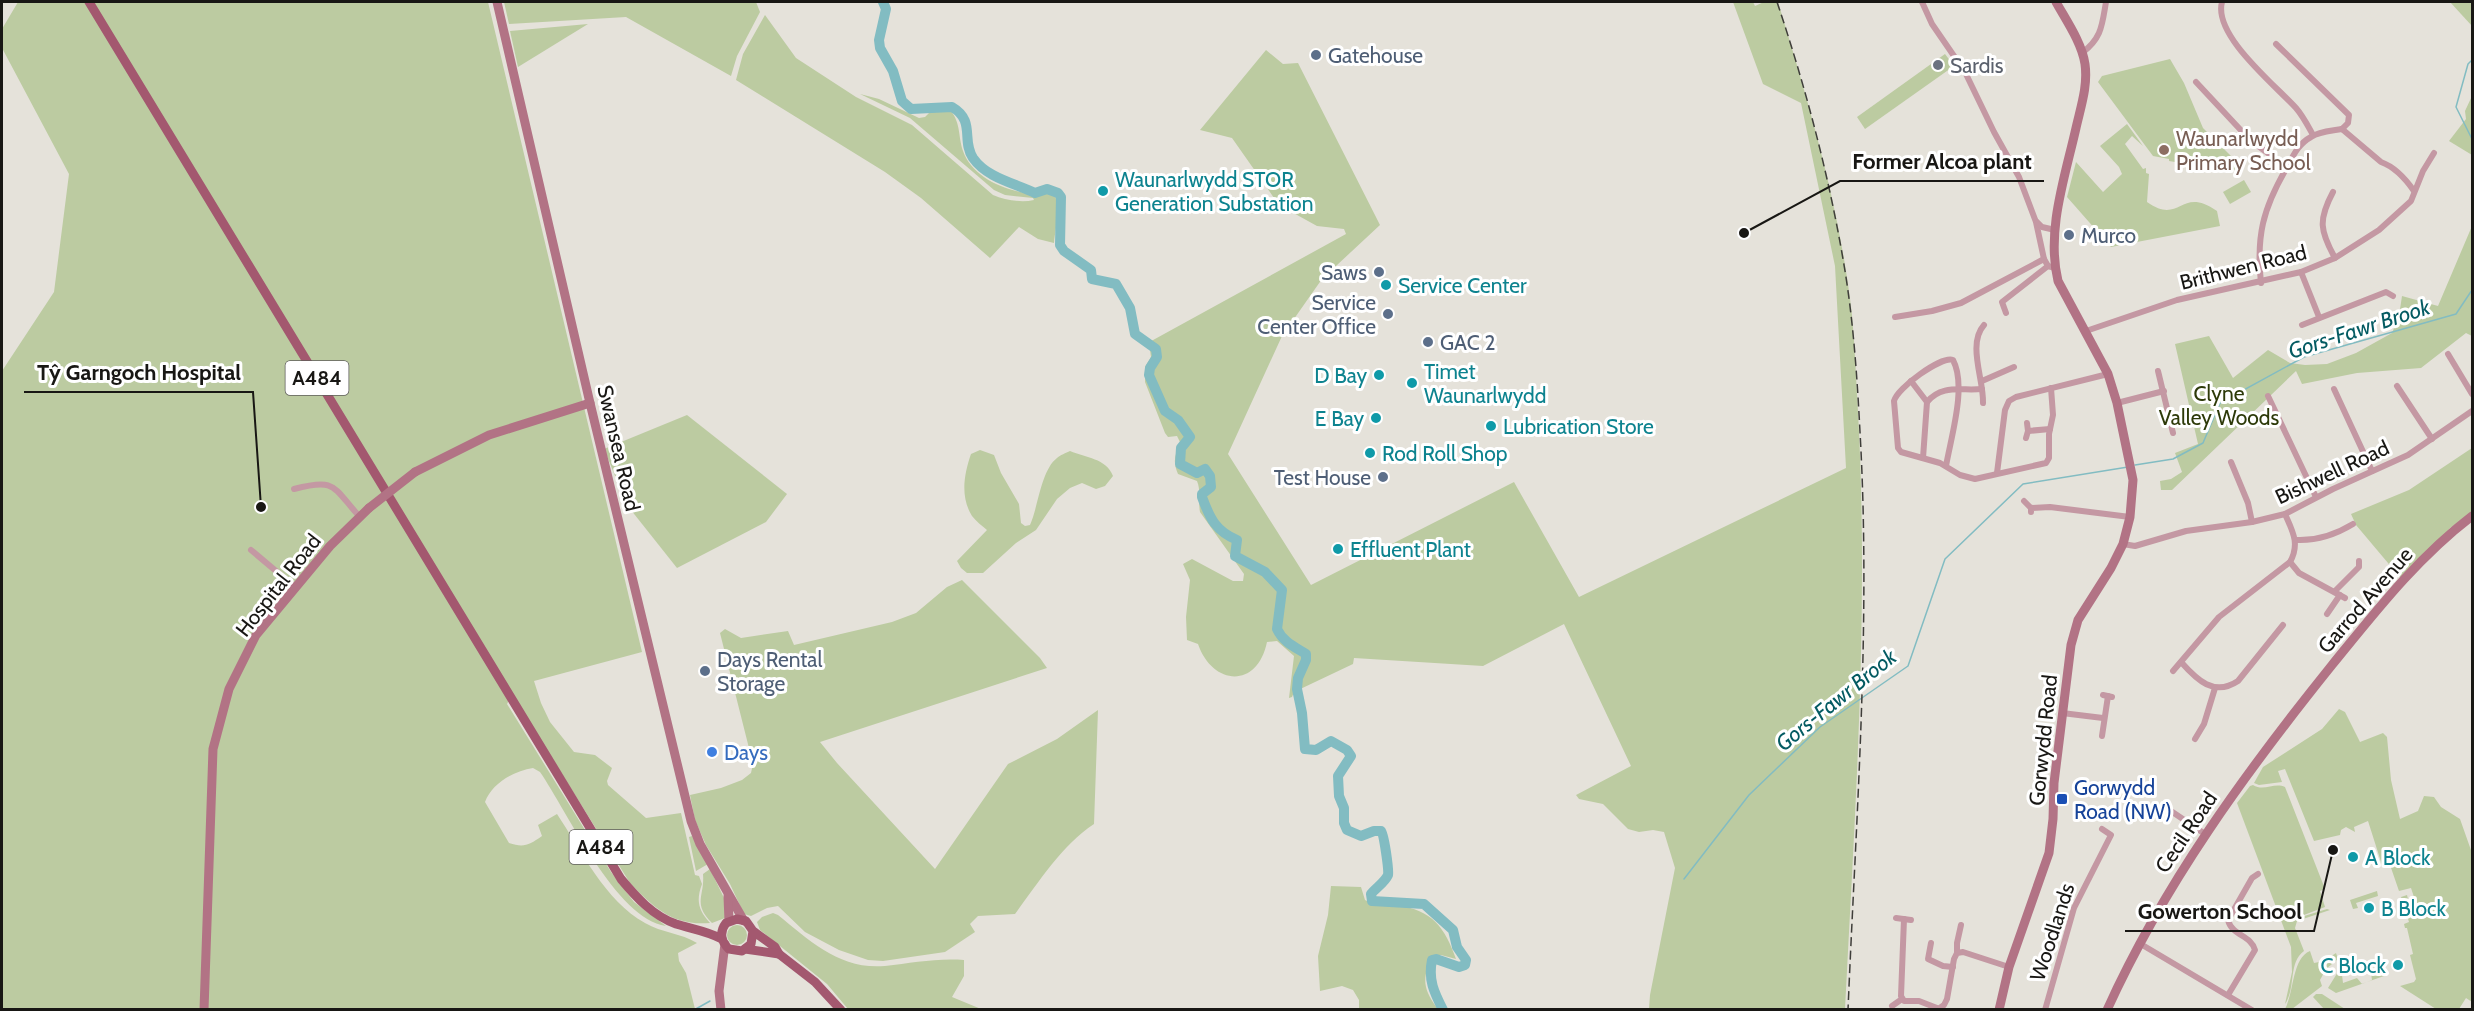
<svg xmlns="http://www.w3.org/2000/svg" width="2474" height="1011" viewBox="0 0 2474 1011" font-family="Cabin,sans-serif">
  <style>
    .green { fill: #bccba1 }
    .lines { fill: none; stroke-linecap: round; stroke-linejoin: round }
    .stream { stroke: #82bcc2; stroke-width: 1.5 }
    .river { stroke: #82bcc2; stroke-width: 10 }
    .street { stroke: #c498a3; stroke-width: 6 }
    .secondary { stroke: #b27385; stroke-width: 9 }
    .primary { stroke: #a3586f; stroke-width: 9 }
    .rail { stroke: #3f3e3a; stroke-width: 1.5; stroke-dasharray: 9 4.5; stroke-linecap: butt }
    .secondary-bridge { stroke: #b27385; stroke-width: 9 }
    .service-dot { fill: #5c6f8a; stroke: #fff; stroke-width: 2 }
    .worship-dot { fill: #6b7280; stroke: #fff; stroke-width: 2 }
    .education-dot { fill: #8d6e63; stroke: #fff; stroke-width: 2 }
    .culture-dot { fill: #0f9aa8; stroke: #fff; stroke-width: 2 }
    .shop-dot { fill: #3f7fe0; stroke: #fff; stroke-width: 2 }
    .transit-dot { fill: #1a4fb4; stroke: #fff; stroke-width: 2 }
    .labels { text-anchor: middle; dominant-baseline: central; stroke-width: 6; stroke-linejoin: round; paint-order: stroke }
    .shield { fill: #fff; stroke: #5d5d5a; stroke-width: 1.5 }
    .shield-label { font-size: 20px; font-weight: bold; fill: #181714 }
    .service-label { font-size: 21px; fill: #4e5e75; stroke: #fff; text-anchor: start }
    .worship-label { font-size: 21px; fill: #5b616d; stroke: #fff; text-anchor: start }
    .education-label { font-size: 21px; fill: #785e54; stroke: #fff; text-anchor: start }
    .culture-label { font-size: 21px; fill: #0d838f; stroke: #fff; text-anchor: start }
    .street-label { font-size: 21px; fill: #181714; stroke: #fff }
    .park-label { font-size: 21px; fill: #2d3a09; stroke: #fff }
    .shop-label { font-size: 21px; fill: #366cbe; stroke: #fff; text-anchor: start }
    .transit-label { font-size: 21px; fill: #164399; stroke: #fff; text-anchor: start }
    .water-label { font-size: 22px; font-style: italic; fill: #045b62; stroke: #fff }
    .leader { fill: none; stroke: #181714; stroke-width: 2 }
    .callout-dot { fill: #181714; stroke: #fff; stroke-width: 2 }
    .callout-label { font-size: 22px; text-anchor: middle; font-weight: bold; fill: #181714; stroke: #fff; stroke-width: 6; stroke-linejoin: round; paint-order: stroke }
  </style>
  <rect width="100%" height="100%" fill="#e5e2da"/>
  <g class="green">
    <path d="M18,2h470l154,650 -108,29 7,22 9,19 24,30 21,3 17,13 -5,13 1,4 38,33 35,-5 14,62 4,1 3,8c-6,16 -4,26 8,39 -37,3 -56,-15 -80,-40l-118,-189 -5,10 104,168 23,30 32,24c-50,-7 -99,-115 -126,-154l-7,-4c-19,3 -41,15 -48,34l24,41c15,5 20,2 33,-7l-4,-11 19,-11c24,36 48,87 88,109 17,10 36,10 52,20l-19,10 1,8 7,12 9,36 -693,1v-639l52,-79 15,-118 -67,-126v-19z"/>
    <polygon points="504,2 756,2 760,12 737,56 731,76 626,17 509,24"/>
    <path d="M1733,2h20l2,4 9,-4h14c31,102 62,206 74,313 3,32 4,65 6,97 11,199 -3,399 -13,597h-196l1,-14 25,-127 -11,-36 -11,-2 -14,2 -11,-3 -25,-25 -24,-5 -3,-4 55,-29 -67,-142 -81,42 -129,-8 -1,6 -59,28 -2,5 -3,1 5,-42 -17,-15 -10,1c-10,48 -55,43 -69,2l-11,-4 -1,-23 4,-37 -7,-16 9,-5 41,22h10l1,-7 -44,-62c-2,-11 1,-22 -3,-31l-19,-7c-5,-11 -4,-20 3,-30l-4,-8 -9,1 -3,-4 -20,-51v-15l6,-10 -1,-7 -6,-5 202,-111 -2,-5 -27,-3 -38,-21 -47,-67 -32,-8 66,-80 17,14 15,-1 82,162 -58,54 -40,57 -54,118 83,131 203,-103 65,115 267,-129 -11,-202 -34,-163 -38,-19z"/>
    <polygon points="2450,2 2472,2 2472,26"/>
    <path d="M765,15l31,43 60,39 56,28 81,70c12,5 28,8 41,5l-1,-2 -28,-3 -11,-5 -84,-72 -50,-24 19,5 40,19 6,-1 10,-10 16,4c10,13 7,25 12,40 11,32 59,47 89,42 11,9 3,36 2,50l-16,-4 -19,-12 -29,31 -69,-60 -36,-26 -149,-92 7,-26z"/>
    <polygon points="588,24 518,67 510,31"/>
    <polygon points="1945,54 1954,66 1865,129 1857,117"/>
    <polygon points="2170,59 2184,83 2203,128 2238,163 2241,168 2238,170 2187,163 2188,155 2177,154 2175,162 2169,161 2169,159 2153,156 2098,82 2102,76"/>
    <polygon points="2472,96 2472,155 2449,141 2466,119 2465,111"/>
    <path d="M2127,124l16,22 -11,-10 -7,8 18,25 3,-1v5l3,1 -2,28c34,24 33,-17 70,9l3,15 -109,21 -44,-50 9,-35 27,30 19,-18 -3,-7 -19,-21z"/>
    <polygon points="2244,180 2251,192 2230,204 2223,192"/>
    <polygon points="2472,226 2472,336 2466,333 2421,368 2357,373 2302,384 2296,371 2172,490 2161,490 2160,481 2171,479 2182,472 2175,453 2198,444 2175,344 2209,336 2233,378 2268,350 2290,363 2305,365 2327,364 2356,353 2392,333 2399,316 2402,296 2438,306"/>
    <polygon points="687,415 787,494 766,522 677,568 627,505 604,449"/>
    <polygon points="2472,448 2472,512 2450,528 2404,582 2356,525 2351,514 2409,490"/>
    <path d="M980,450l14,5 7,18 18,31 2,19 4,3 5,-1c8,-17 11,-55 27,-67 3,-3 9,-5 13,-7 16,7 36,7 43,25l-8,10 -9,3 -14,-6 -12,5 -13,11 -21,31 -20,13 -33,30h-16l-6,-5 -4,-7 30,-31c-5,-4 -11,-9 -15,-14 -12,-19 -8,-42 -1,-62z"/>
    <path d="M962,580l78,78 7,10 -227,74 17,21 98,106 73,-105 49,-25 41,-29 -4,114c-32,21 -56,59 -79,90l-37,2 -8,8 5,8 -30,20 -62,9 -15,-1 -29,-10 -34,-18 -27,-26 -11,2 -16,8 -7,-2 -14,-30 -24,-39 -11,-25 -5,-25 31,-7 21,-8 9,-7 2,-9 -33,-131 5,-4 16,9 47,-7 6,14 98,-23 24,-9 31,-26z"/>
    <polygon points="2339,709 2345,712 2360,742 2383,733 2387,737 2391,780 2400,819 2418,811 2424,796 2434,797 2441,807 2460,819 2472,853 2472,1002 2466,998 2459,1009 2436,1009 2400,986 2414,982 2416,979 2410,955 2413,954 2407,928 2405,928 2404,924 2409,922 2401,897 2407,895 2409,903 2415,900 2411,888 2399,891 2389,862 2382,865 2368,821 2354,827 2355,832 2346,827 2341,830 2340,835 2314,841 2285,769 2278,771 2282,782 2259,785 2254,783 2263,767 2322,729"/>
    <path d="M2253,785c11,7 21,-3 32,2l40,102 -5,2 5,16 -37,14 39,-12 3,1 -33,11 -2,7 9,23c-16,11 -8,38 -19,53l7,-32 -1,-25 -54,-144 13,-17z"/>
    <polygon points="692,836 708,864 696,871 689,837"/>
    <path d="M710,869l14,29 1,20 -13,5c-20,-20 -7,-27 -9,-49z"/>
    <path d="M1331,886l30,1 4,13c11,6 20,5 32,6 35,3 48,22 59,53l-15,-4 -7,2c-14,20 -10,34 4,52h-79v-9l-6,-10 -11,-4 -22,5 -2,-35 10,-41z"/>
    <polygon points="2377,891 2378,896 2356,903 2358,908 2353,909 2350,900"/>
    <path d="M773,913l5,2c32,26 62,55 107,51 27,-3 51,-8 79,-6v16l-12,21 29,12h-133l-21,-25 -67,-54 -3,-8 5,-5z"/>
    <circle cx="737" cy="935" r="10"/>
    <path d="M2310,951l4,12 10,-2 12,-8 2,6 -12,10 -6,11 2,6 -30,23h-7c9,-16 7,-51 25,-58z"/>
    <polygon points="2341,967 2343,983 2357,978 2362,984 2372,980 2371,973 2373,972 2384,976 2336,993 2328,988"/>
    <polygon points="2316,994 2322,994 2345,1009 2324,1009 2313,997"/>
  </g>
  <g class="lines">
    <g class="stream">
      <polyline points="2472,60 2468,64 2456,107 2472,139"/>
      <polyline points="2135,465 2173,459 2203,443 2220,403 2304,357 2456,314 2472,290"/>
      <polyline points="1684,879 1749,795 1820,727 1908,666 1945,559 2023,484 2128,467"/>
      <polyline points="694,1010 710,1001"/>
    </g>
    <path class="river" d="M883,2l3,7 -7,31 1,8 13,23 9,30 9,8 41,-2c24,14 9,33 21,51 14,20 41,25 62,35l12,-4 11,4 3,4 -1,48 4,6 27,19 1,9 24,5 14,24 5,26 21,15 1,8 -7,11 -1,7 16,36 13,9 12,17 -9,11 -1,16 17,9 8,-4 5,7 1,11 -9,7v3c8,22 14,34 35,43l-2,16 30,16 17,18 -5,39c6,13 18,18 29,25v6l-8,18 -1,11 5,24 3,36 11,1 15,-9 16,9 4,6 -13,20 1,20 5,12v15l3,7 14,6 13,-5h7c3,3 8,39 7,44 -3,7 -12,13 -17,19l1,7 52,3 29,26 4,17 9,13 -1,5 -6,2 -23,-8 -4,1c-4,20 2,32 11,50"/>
    <g class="street">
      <polyline points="1922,2 1932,24 1965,72 1994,132 2019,177 2036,222 2044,259 2048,266 2055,268"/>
      <path d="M2222,2c-9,33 52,82 74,106 7,8 12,18 17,27"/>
      <polyline points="2276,44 2349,115 2348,123 2342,129"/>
      <path d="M2082,53c20,-15 20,-28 24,-51"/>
      <polyline points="2196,82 2250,140 2287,167"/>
      <path d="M2342,129l39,33c14,5 24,16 33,29"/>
      <path d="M2333,192c-15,28 -13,39 2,66"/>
      <polyline points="2037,222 2042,227 2055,230"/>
      <polyline points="2301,272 2319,317"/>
      <path d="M2261,283c-5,-47 2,-74 25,-114 7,-13 12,-25 25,-32 9,-6 21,-6 31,-8"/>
      <polyline points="2006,313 2002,302 2048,266"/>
      <polyline points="1895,317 1932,311 1961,303 2044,259"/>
      <polyline points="2302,325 2386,292 2393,296"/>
      <polyline points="2086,331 2177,300 2301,272 2335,258 2379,230 2411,201 2423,171 2434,153"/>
      <polyline points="2448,354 2472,394"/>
      <polyline points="2158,371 2173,433"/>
      <polyline points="1911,381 1927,402"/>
      <polyline points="1982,381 2014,367"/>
      <polyline points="2397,386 2432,439"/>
      <polyline points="2334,389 2372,471"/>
      <polyline points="2268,396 2316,497"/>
      <path d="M1983,403c1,-23 -16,-59 1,-78"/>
      <polyline points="2117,403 2164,391"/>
      <polyline points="2028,431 2050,429"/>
      <polyline points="2026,438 2028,431 2027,423"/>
      <path d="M1923,458l4,-56c15,-18 34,-11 55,-13"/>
      <polyline points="2231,462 2248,503 2252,522"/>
      <path d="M1946,466c5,-29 21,-80 7,-106 -12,-4 -56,28 -59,41l4,47 3,4 39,11 20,12 15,4 71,-16 3,-5v-24l4,-19 -2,-27"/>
      <polyline points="1997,473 2005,410 2009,401 2016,397 2108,374"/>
      <path d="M294,489c42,-11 38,-3 65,27"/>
      <polyline points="2024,501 2031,508"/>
      <polyline points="2031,512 2031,508 2050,507 2130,517"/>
      <path d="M2296,540c21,1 39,-5 57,-16"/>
      <polyline points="2123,544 2135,546 2186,531 2252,522 2285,514 2333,489 2408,455 2472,411"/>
      <polyline points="251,550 295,587"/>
      <polyline points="2290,562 2299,573 2345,598"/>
      <polyline points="2335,591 2359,567 2359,561"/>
      <polyline points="2327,614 2340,595"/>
      <path d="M2181,662c16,18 33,35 57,19l45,-56"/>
      <path d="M2173,671l46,-54 71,-55c10,-18 3,-30 -5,-48"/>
      <polyline points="2103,695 2112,697"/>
      <polyline points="2062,713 2103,718"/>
      <polyline points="2102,736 2108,696"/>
      <polyline points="2195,739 2204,724 2215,688"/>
      <polyline points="2165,807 2205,834"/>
      <polyline points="1896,918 1911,920"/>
      <polyline points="1904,919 1901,996 1904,1001 1919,1001 1937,1008"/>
      <polyline points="1931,943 1928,959 1943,966 1953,967"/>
      <polyline points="2139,943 2252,1010"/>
      <polyline points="1957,953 1957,943 1961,925"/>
      <path d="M2228,995l27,-45c-4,-15 -23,-14 -27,-30l24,-42 6,-4"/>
      <polyline points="1892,1006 1902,999"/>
      <polyline points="1937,1010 1944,1005 1947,999 1954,959 1957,953 1963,952 2009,967"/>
      <polyline points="2045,1010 2074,908 2111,835 2102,829"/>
    </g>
    <g class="secondary">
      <polyline points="497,2 590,403 691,821 700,844 744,921"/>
      <polyline points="415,472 489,435 590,403"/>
      <polyline points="728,896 729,921"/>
      <polyline points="204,1010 213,749 229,689 256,635 330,546 369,508"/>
      <polyline points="721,1010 719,991 725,944"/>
      <path d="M1999,1010l10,-43 40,-114 4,-34 1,-36 17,-138 7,-25 33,-52 12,-24 7,-27 3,-37 -16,-77 -9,-29 -50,-93c-12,-50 7,-104 18,-153 5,-22 12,-42 9,-64 -3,-21 -19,-44 -29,-62"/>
      <path d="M2107,1010c57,-126 139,-238 225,-345 44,-54 85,-107 140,-149"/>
    </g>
    <g class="primary">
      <path d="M89,2l532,877c15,18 32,37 55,45 16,5 31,7 46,15"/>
      <path d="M753,931l-2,13 -9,7 -13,-2c-8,-7 -10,-17 -3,-26l11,-4 9,2 7,10 22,16 4,7 36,28 26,28"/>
      <polyline points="745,949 779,954"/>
    </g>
    <path class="rail" d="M1777,2c28,83 51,170 66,257 10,57 14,115 17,173 11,192 -4,385 -12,578"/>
    <polyline class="secondary-bridge" points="369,508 415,472"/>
  </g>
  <g class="service-dot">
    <circle cx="1316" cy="55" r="6"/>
    <circle cx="2069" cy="235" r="6"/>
    <circle cx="1379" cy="272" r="6"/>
    <circle cx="1388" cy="314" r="6"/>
    <circle cx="1428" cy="342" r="6"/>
    <circle cx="1383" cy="477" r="6"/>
    <circle cx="705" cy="671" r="6"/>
  </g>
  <circle class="worship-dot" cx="1938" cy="65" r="6"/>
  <circle class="education-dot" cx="2164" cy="150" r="6"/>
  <g class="culture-dot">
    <circle cx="1103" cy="191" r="6"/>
    <circle cx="1386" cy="285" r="6"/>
    <circle cx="1379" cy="375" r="6"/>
    <circle cx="1412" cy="383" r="6"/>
    <circle cx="1376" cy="418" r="6"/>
    <circle cx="1491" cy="426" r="6"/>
    <circle cx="1370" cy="453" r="6"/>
    <circle cx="1338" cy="549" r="6"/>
    <circle cx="2353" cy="857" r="6"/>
    <circle cx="2369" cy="908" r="6"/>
    <circle cx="2398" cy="965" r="6"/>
  </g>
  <circle class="shop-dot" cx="712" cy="752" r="6"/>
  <rect class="transit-dot" x="2056" y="793" width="12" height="12" rx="3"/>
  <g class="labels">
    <g class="shield">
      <rect x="285.5" y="361" width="63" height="34" rx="4.5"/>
      <rect x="569.5" y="830" width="63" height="34" rx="4.5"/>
    </g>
    <g class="shield-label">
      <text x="317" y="378">A484</text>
      <text x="601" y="847">A484</text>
    </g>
    <g class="service-label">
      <text x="1328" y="55">Gatehouse</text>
      <text x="2081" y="235">Murco</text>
      <text x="1367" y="272" text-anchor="end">Saws</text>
      <text x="1376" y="302" text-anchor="end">Service<tspan x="1376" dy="24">Center Office</tspan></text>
      <text x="1440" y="342">GAC 2</text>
      <text x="1371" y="477" text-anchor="end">Test House</text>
      <text x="717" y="659">Days Rental<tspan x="717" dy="24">Storage</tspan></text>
    </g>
    <g class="worship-label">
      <text x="1950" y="65">Sardis</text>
    </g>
    <g class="education-label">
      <text x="2176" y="138">Waunarlwydd<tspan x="2176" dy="24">Primary School</tspan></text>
    </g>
    <g class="culture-label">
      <text x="1115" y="179">Waunarlwydd STOR<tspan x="1115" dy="24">Generation Substation</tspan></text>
      <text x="1398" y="285">Service Center</text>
      <text x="1424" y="371">Timet<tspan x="1424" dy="24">Waunarlwydd</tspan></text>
      <text x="1367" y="375" text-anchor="end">D Bay</text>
      <text x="1364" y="418" text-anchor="end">E Bay</text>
      <text x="1503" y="426">Lubrication Store</text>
      <text x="1382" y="453">Rod Roll Shop</text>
      <text x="1350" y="549">Effluent Plant</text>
      <text x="2365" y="857">A Block</text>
      <text x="2381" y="908">B Block</text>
      <text x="2386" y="965" text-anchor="end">C Block</text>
    </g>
    <g class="street-label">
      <text transform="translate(2243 267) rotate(-14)">Brithwen Road</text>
      <text transform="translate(619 448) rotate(77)">Swansea Road</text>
      <text transform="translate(2332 472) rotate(-25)">Bishwell Road</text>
      <text transform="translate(278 585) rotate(-52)">Hospital Road</text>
      <text transform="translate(2365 600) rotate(-49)">Garrod Avenue</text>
      <text transform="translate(2043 740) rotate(-84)">Gorwydd Road</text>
      <text transform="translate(2186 832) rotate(-56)">Cecil Road</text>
      <text transform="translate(2052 932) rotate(-72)">Woodlands</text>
    </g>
    <g class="park-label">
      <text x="2219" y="393">Clyne<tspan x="2219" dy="24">Valley Woods</tspan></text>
    </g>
    <g class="shop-label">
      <text x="724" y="752">Days</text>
    </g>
    <g class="transit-label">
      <text x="2074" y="787">Gorwydd<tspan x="2074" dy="24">Road (NW)</tspan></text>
    </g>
    <g class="water-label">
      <text transform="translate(2359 329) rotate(-18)">Gors-Fawr Brook</text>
      <text transform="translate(1836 700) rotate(-39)">Gors-Fawr Brook</text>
    </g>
  </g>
  <path class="leader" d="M1744 233L1840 181H2044M261 507L253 392H24M2333 850L2314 931H2125"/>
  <g class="callout-dot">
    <circle cx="1744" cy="233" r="6"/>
    <circle cx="261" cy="507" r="6"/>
    <circle cx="2333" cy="850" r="6"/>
  </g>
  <g class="callout-label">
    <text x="1942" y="169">Former Alcoa plant</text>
    <text x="139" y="380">Tŷ Garngoch Hospital</text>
    <text x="2220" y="919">Gowerton School</text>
  </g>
  <rect width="2474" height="1011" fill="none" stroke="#181714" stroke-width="6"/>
</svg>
